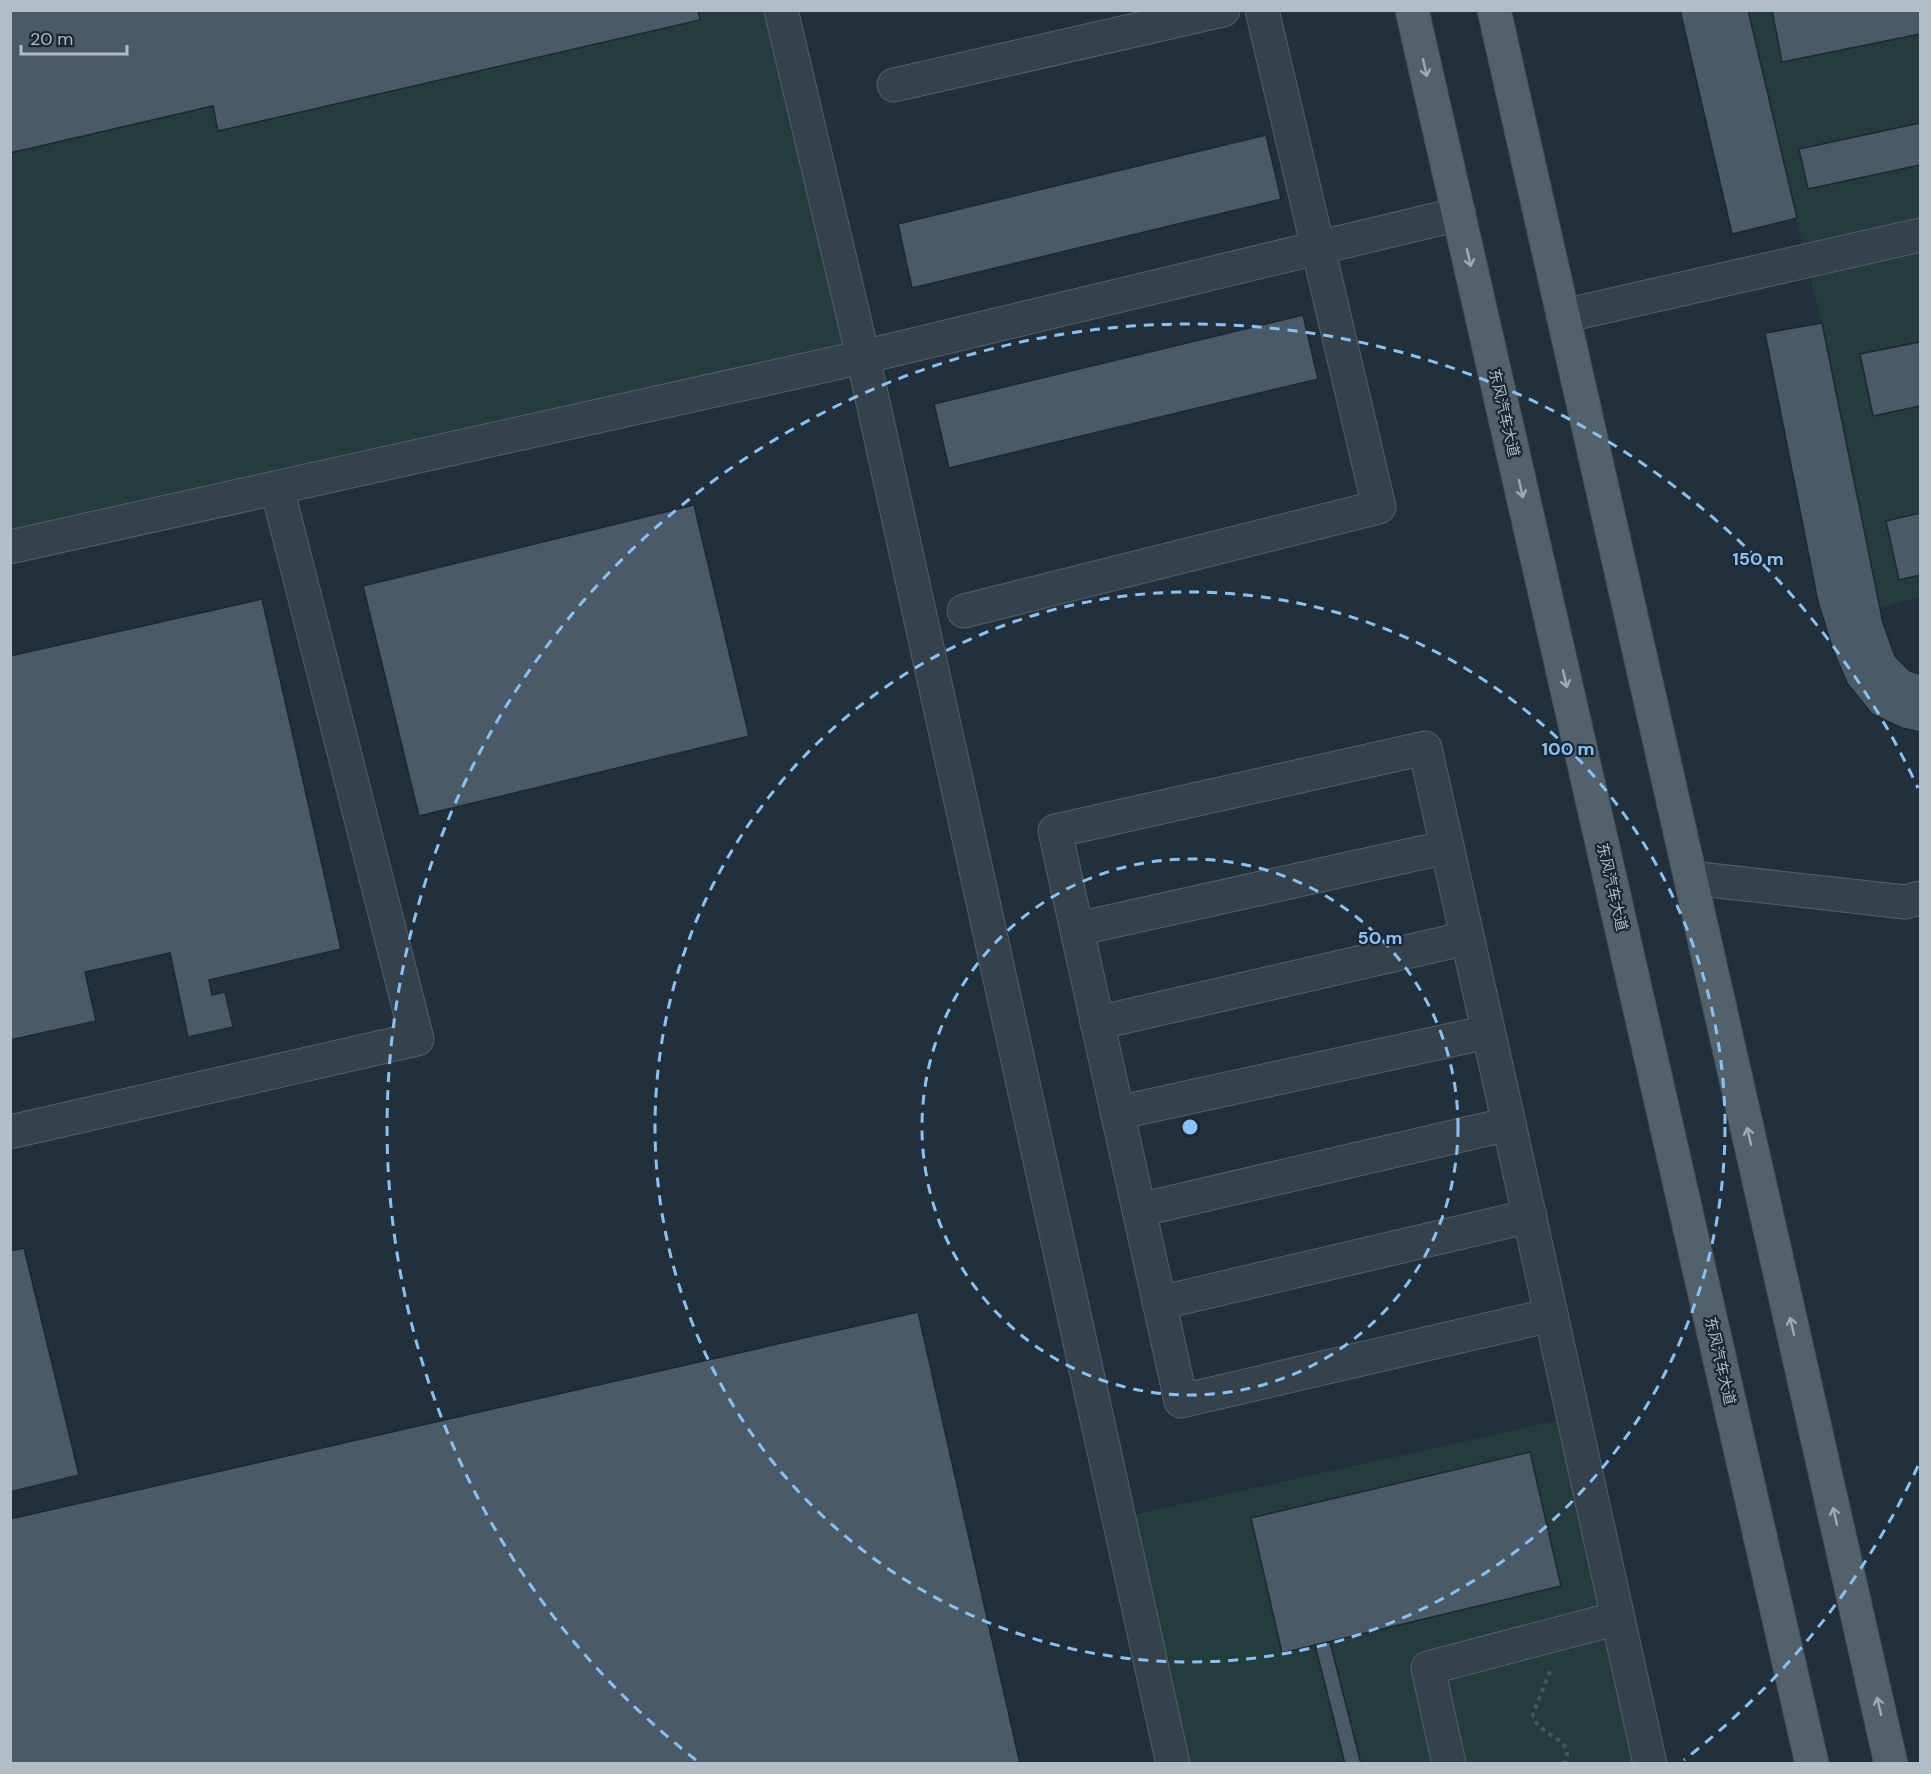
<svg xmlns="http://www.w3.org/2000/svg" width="1931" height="1774" viewBox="0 0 1931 1774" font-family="'DM Sans','Noto Sans SC',sans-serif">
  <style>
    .green { fill: #243c3b }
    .building { fill: #4a5b67; stroke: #1d2932; stroke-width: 1.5 }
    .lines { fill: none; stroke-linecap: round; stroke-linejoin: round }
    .minor-casing { stroke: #546069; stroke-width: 35 }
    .major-casing { stroke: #3f4b54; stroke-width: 35 }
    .path { stroke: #415857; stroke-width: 4; stroke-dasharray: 4.5 4.5; stroke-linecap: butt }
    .minor { stroke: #35424b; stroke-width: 33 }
    .major { stroke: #53616b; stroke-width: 33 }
    .oneway { stroke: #9eabb5 }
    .ring { fill: none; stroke: #83c3f9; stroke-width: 3; stroke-dasharray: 10 8 }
    .labels { text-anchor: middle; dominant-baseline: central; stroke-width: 4.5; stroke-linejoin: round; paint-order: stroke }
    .street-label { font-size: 15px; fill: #b1bdc7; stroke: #1b2730 }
    .centre { fill: #83c3f9; stroke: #1b2730; stroke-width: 3 }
    .ring-label { font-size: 18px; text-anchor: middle; font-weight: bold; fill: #83c3f9; stroke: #1b2730; stroke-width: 4.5; stroke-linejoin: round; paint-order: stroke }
  </style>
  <rect width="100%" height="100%" fill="#22303b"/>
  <g class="green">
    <polygon points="10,11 781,11 863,357 11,547"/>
    <polygon points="1748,11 1920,11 1920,597 1879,608 1822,323 1806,261"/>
    <polygon points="1574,1417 1650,1763 1173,1763 1119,1518"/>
  </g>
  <g class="building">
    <polygon points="10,10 698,10 700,20 218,131 213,106 10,153"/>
    <polygon points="1680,10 1748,10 1797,218 1732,234"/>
    <polygon points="1772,10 1920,10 1920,34 1782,62"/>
    <polygon points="1920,123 1920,165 1808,189 1799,149"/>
    <polygon points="1266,135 1281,199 912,288 898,224"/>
    <polygon points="1303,315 1318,379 949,468 934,404"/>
    <polygon points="1822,323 1883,623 1895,656 1910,671 1920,674 1920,732 1902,728 1872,714 1847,683 1833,650 1818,602 1765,333"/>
    <polygon points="1920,342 1920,406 1873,416 1860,354"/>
    <polygon points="694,505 749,736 419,816 363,586"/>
    <polygon points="1920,513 1920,575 1899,580 1886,521"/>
    <polygon points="262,599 341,949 209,980 212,995 225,992 233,1027 188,1037 170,953 85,972 96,1021 10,1040 10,656"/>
    <polygon points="24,1248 79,1475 10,1492 10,1251"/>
    <polygon points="918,1312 1020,1764 10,1764 10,1519"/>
    <polygon points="1530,1452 1561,1586 1282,1653 1251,1518"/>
    <polygon points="1330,1642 1361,1764 1345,1764 1315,1645"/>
  </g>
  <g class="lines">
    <defs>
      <g id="minor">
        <polyline points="894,85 1223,10"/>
        <polyline points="1563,316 1920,235"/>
        <polyline points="10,547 863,357 781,10"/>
        <polyline points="964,611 1379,507 1262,10"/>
        <polyline points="1691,878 1905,902 1920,898"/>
        <polyline points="1077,929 1447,847"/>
        <polyline points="1097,1023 1467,938"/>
        <polyline points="1117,1113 1488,1032"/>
        <polyline points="10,1132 417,1039 277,488"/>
        <polyline points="1139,1210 1055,831 1425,748 1509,1124"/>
        <polyline points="1159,1303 1530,1216"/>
        <path d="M1551,1315l-370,86 -42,-191 370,-86c47,213 94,426 141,640"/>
        <polyline points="1173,1764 863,357 1459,214"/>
        <polyline points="1449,1764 1428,1668 1618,1618"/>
      </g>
      <g id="major">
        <polyline points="1412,10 1812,1764"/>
        <polyline points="1494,10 1891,1764"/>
      </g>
    </defs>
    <use href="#minor" class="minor-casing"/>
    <use href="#major" class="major-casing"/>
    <path class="path" d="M1550,1671l-17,43c1,22 46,23 31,50"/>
    <use href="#minor" class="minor"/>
    <use href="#major" class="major"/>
  </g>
  <defs><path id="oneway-shaft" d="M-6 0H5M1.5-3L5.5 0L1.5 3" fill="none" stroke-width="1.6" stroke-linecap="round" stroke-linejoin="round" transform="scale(1.5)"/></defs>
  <g class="oneway">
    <use href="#oneway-shaft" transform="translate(1425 68) rotate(77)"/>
    <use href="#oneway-shaft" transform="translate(1469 258) rotate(77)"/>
    <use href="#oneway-shaft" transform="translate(1521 489) rotate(77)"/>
    <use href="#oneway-shaft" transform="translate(1565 679) rotate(77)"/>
    <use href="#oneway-shaft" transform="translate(1749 1136) rotate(-103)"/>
    <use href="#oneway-shaft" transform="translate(1792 1326) rotate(-103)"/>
    <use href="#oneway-shaft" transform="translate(1835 1516) rotate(-103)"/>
    <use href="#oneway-shaft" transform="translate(1879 1706) rotate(-103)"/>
  </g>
  <g class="ring">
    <circle cx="1190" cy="1127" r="268"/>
    <circle cx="1190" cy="1127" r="535"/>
    <path d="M1918 1466A803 803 0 0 1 1684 1760M696 1760A803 803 0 1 1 1918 788"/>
  </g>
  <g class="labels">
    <g class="street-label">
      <text transform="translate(1504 413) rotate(77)">东风汽车大道</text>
      <text transform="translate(1612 887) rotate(77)">东风汽车大道</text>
      <text transform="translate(1720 1361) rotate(77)">东风汽车大道</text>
    </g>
  </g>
  <circle cx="1190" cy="1127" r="9" class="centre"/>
  <g class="ring-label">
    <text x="1758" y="565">150 m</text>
    <text x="1568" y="755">100 m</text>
    <text x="1380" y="944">50 m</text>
  </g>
  <rect width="1931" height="1774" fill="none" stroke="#b1bdc7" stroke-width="24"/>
  <path d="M21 45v9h106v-9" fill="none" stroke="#b1bdc7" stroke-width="3"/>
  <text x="30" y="45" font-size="18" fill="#b1bdc7" stroke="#1b2730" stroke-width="4.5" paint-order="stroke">20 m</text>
</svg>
